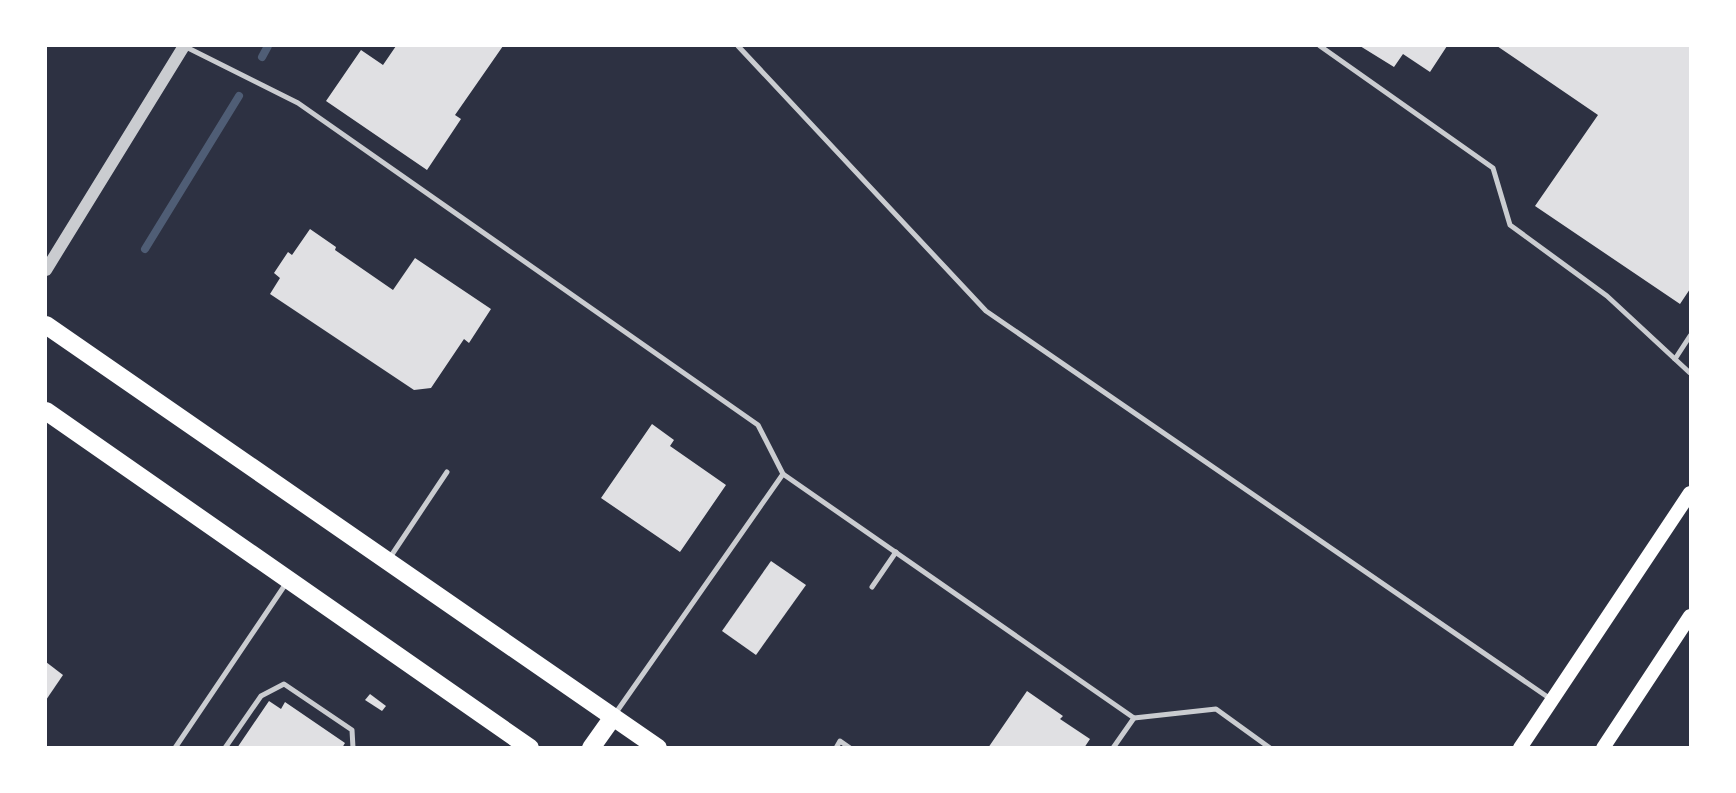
<svg xmlns="http://www.w3.org/2000/svg" width="1736" height="793" viewBox="0 0 1736 793" font-family="Manrope,sans-serif">
  <style>
    .lines { fill: none; stroke-linecap: round; stroke-linejoin: round }
    .stream { stroke: #4f5d75; stroke-width: 8 }
    .building { fill: #e0e0e3 }
    .service { stroke: #caccd0; stroke-width: 5 }
    .tertiary { stroke: #caccd0; stroke-width: 12 }
    .secondary { stroke: #fff; stroke-width: 14 }
    .primary { stroke: #fff; stroke-width: 18 }
  </style>
  <rect width="100%" height="100%" fill="#2d3142"/>
  <g class="lines">
    <g class="stream">
      <polyline points="262,57 268,46"/>
      <polyline points="145,249 239,96"/>
    </g>
  </g>
  <g class="building">
    <polygon points="396,46 503,46 455,115 461,119 427,170 326,101 361,50 383,65"/>
    <polygon points="1360,46 1447,46 1430,72 1403,54 1394,67"/>
    <polygon points="1497,46 1690,46 1690,289 1680,304 1535,206 1598,115"/>
    <polygon points="310,229 336,247 335,250 393,290 415,258 491,309 469,343 464,339 431,388 414,390 270,294 280,278 274,273 288,252 292,255"/>
    <polygon points="652,424 674,440 670,446 726,485 680,552 601,498"/>
    <polygon points="771,561 806,585 756,655 722,631"/>
    <polygon points="46,662 63,675 46,700"/>
    <polygon points="1027,691 1063,716 1060,719 1090,739 1084,748 988,748"/>
    <polygon points="370,694 386,706 382,711 365,700"/>
    <polygon points="269,701 281,709 285,702 345,743 342,748 237,748"/>
  </g>
  <g class="lines">
    <g class="service">
      <polyline points="184,46 298,103 758,425 783,474 615,714"/>
      <polyline points="738,46 986,311 1552,700"/>
      <polyline points="1320,46 1493,168 1510,225 1607,296 1690,373"/>
      <polyline points="1675,359 1690,336"/>
      <polyline points="783,474 1134,718 1216,709 1270,748"/>
      <polyline points="389,559 447,472"/>
      <polyline points="872,587 896,552"/>
      <polyline points="175,748 287,582"/>
      <polyline points="225,748 261,696 284,684 352,730 353,748"/>
      <polyline points="836,748 840,741 850,748"/>
      <polyline points="1113,748 1134,718"/>
    </g>
    <polyline class="tertiary" points="46,270 184,46"/>
    <g class="secondary">
      <polyline points="1520,748 1690,493"/>
      <polyline points="1603,748 1690,616"/>
    </g>
    <g class="primary">
      <polyline points="46,325 658,748"/>
      <polyline points="46,411 530,748"/>
      <polyline points="591,748 613,717"/>
    </g>
  </g>
  <rect width="1736" height="793" fill="none" stroke="#ffffff" stroke-width="94"/>
</svg>
